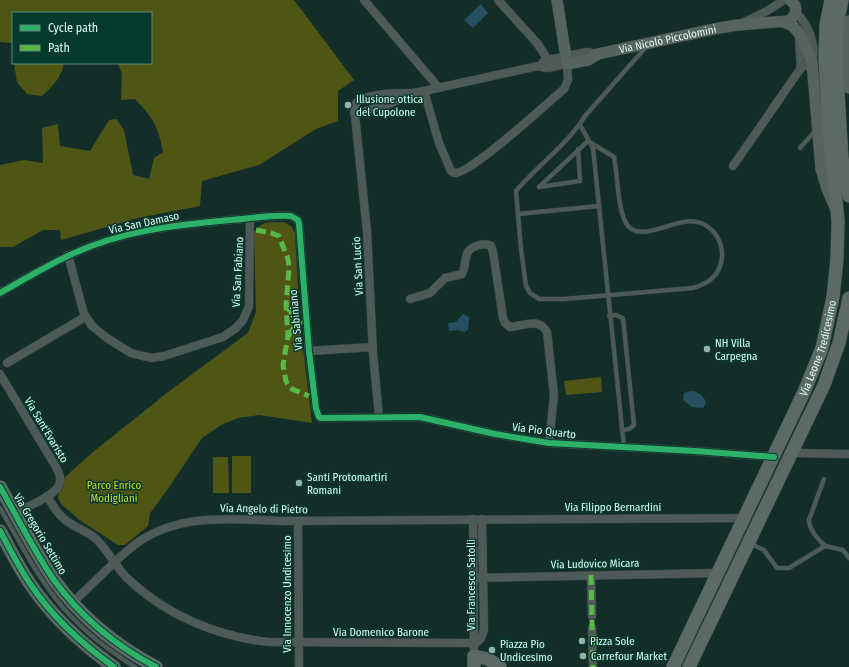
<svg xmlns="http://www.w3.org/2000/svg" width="849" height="667" viewBox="0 0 849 667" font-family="'Fira Sans Condensed',sans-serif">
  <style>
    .green { fill: #4f5615 }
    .water { fill: #265062 }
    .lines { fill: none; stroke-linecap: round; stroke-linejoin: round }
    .lane-casing { stroke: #324842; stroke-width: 5 }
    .street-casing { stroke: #324842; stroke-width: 9 }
    .secondary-casing { stroke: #324842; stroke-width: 12 }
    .primary-casing { stroke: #324842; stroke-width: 14 }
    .lane { stroke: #4e5a57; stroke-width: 4 }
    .street { stroke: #4e5a57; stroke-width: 8 }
    .secondary { stroke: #56635f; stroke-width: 11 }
    .primary { stroke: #5b6a66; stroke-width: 13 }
    .quiet { stroke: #58b947; stroke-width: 5; stroke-dasharray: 10 5; stroke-linecap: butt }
    .cycleway-casing { stroke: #073a2e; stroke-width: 8 }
    .cycleway { stroke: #2db169; stroke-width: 6 }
    .poi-dot { fill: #95b3a9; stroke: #073a2e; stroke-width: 1.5 }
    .labels { text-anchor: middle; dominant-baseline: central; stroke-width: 3; stroke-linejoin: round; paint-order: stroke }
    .street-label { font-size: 11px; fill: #dbfaef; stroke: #073a2e }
    .poi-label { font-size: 11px; fill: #dbfaef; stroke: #073a2e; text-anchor: start }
    .park-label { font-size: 11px; fill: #ced628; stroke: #073a2e }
  </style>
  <rect width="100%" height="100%" fill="#132e28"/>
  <g class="green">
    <path d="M0,0h294l60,80 -16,11v30l-22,8 -57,36 -57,16 -2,25 -62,12 -77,22 -1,-10h-17l-30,17h-13v-82l25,-5 18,3 -1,-35 16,-4 2,22 30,5 19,-31 7,-1 8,11 9,45 16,4 5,-21 9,-6c-4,-24 -11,-36 -28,-53l-14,1 1,-26 -4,-11h33v-50h-138v39l-1,-9 -12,-1z"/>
    <path d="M14,63h50c-2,14 -12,24 -22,33l-15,-2 -10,-12z"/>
    <path d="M281,222c8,1 12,4 14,12l5,89 12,100 -53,-8 -21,3 -17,7 -19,13 -34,51 -18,24 -2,13 -23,19h-7l-37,-24 -19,-16 -4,-7 2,-11 5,-10 28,-25 79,-63 76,-56 8,-21 -2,-78c7,-14 13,-11 27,-12z"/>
    <polygon points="601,377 602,392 566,395 564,381"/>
    <rect x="232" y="456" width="19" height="37"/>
    <polygon points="213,457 228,457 229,493 213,493"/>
  </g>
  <g class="water">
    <polygon points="481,4 488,13 473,28 464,20"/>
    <polygon points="463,314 469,317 468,330 464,332 457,330 449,331 448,323 456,322"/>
    <path d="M694,391c6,3 10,5 12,12l-3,5 -11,-1 -9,-7 1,-7 3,-1z"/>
  </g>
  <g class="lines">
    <defs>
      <g id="lane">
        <polyline points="580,125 593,148 624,447"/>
        <path d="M588,141l26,16c4,18 3,55 14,69 16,18 50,-12 73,-3 23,9 29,41 9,57 -5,4 -11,6 -17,8l-129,11h-25l-9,-6 -4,-7 -5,-37 -5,-58c22,-26 51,-46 69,-75l61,-69"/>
        <polyline points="800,148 815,131"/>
        <polyline points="539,187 580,181 578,149"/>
        <polyline points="539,187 588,141"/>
        <polyline points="518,214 599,206"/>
        <polyline points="609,316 616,315 623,318 634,425 629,429 622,430"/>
        <path d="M824,479l-15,41c0,10 9,19 16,26"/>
        <path d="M0,508c18,31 34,63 56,91 21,27 50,50 79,68"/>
        <polyline points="751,544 764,550 777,568 789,568 825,546 843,550 849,558"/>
      </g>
      <g id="street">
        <polyline points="364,0 439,88"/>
        <polyline points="498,0 537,43 548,60"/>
        <path d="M796,12c12,13 21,32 16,50l-11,6 -2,-30"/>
        <polyline points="742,23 767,11 784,0"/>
        <polyline points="543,62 548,60 587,52 598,54"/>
        <path d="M354,114l35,-10 24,-11 11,-2 114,-25 9,2 20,-4 1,16 -4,9c-17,14 -94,86 -110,84l-3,-2 -12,-28 -15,-52"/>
        <polyline points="733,166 801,68"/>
        <polyline points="68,255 84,314 92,326 107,338 131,353 151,358 164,356 223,337 236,328 243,320 249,306 250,219"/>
        <path d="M0,293c23,-13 46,-27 70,-38 50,-24 105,-30 160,-35 19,-1 42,-6 61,-4l7,4 1,4 10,127 7,58 3,8 2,1 99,-1 75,17 54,9 146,8 79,6"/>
        <path d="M410,299l20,-6 15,-15 17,-4c4,-7 2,-16 6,-22 4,-6 16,-10 23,-6l2,6 10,66 2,5 5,4c14,-1 28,-10 37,5l7,63 -5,48"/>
        <polyline points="309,351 373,347"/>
        <polyline points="7,363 85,317"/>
        <path d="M0,374l56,93c3,6 6,11 3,18 -4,11 -33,22 -44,28"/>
        <path d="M379,417l-6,-64 -6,-122 -13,-125c7,-13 42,-13 55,-13"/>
        <polyline points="792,453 849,454"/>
        <path d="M47,496c7,12 13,22 26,29 8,5 17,8 23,14 12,11 19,27 30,38 39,38 90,59 142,65l207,1"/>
        <polyline points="473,519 474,648"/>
        <polyline points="298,521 299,667"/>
        <polyline points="591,575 592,616"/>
        <polyline points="474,578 717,573"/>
        <path d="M73,602c20,-18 39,-39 60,-56 44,-34 98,-27 150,-25l461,-3"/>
        <polyline points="592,628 593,667"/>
        <path d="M475,643c6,-2 8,-8 9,-14l-2,-110"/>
      </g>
      <g id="secondary">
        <path id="s1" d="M557,0l10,64 21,-4 10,-6 121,-26 19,-3 50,-4c9,-5 11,-15 2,-21"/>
        <polyline points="849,21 847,41 849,88"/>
        <polyline points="783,22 793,26 801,36 812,62 821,169 827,189 835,207"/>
      </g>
      <g id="primary">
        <polyline points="842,0 837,26 837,76 842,158 849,196"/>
        <path d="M0,487c18,31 34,64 54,93 26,36 62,66 102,87"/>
        <path d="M0,531c10,18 19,37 31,54 22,33 51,59 83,82"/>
        <polyline points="474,667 474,656 488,659 500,667"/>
        <path id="s2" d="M673,667l131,-275 18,-44 11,-51 4,-38 1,-38 -9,-91 -4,-72 1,-33 5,-25"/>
        <polyline points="689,667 824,385 839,343 849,298"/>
      </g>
    </defs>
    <use href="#lane" class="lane-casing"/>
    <use href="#street" class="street-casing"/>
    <use href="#secondary" class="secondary-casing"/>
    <use href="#primary" class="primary-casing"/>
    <use href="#lane" class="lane"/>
    <use href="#street" class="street"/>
    <use href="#secondary" class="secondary"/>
    <use href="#primary" class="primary"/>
    <g class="quiet">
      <polyline points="256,230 271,233 279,236 288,259 289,268 286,306 288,336 283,365 286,381 289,387 292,389 309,396"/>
      <polyline points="286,306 300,323 295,326 288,336"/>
      <polyline points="591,575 593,667"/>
    </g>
    <defs>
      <g id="cycleway">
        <path d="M0,293c23,-13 46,-27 70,-38 50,-24 105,-30 160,-35 19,-1 42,-6 61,-4l7,4 1,4 10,127 7,58 3,8 2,1 99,-1 75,17 54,9 146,8 79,6"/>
        <path d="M0,487c18,31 34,64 54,93 26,36 62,66 102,87"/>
        <path d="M0,531c10,18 19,37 31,54 22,33 51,59 83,82"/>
      </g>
    </defs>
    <use href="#cycleway" class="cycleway-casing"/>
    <use href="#cycleway" class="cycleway"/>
  </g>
  <g class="poi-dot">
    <circle cx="348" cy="105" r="4"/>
    <circle cx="707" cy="349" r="4"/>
    <circle cx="299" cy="483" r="4"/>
    <circle cx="582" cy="641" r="4"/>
    <circle cx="492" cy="650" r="4"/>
    <circle cx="583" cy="656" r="4"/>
  </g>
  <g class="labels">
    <g class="street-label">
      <text stroke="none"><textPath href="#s1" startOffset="169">Via Nicolò Piccolomini</textPath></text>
      <text transform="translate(144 223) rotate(-12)">Via San Damaso</text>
      <text transform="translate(358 266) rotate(-93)">Via San Lucio</text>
      <text transform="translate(238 272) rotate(-87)">Via San Fabiano</text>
      <text transform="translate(296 320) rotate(-95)">Via Sabiniano</text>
      <text stroke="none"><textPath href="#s2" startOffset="351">Via Leone Tredicesimo</textPath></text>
      <text transform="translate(46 430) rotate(59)">Via Sant'Evaristo</text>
      <text transform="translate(544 431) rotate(7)">Via Pio Quarto</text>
      <text x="613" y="507">Via Filippo Bernardini</text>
      <text transform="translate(264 509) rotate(1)">Via Angelo di Pietro</text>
      <text transform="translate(40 534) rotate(59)">Via Gregorio Settimo</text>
      <text transform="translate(595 564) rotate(-1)">Via Ludovico Micara</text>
      <text transform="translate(471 585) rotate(-90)">Via Francesco Satolli</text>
      <text transform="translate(287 594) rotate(-90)">Via Innocenzo Undicesimo</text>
      <text x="381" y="632">Via Domenico Barone</text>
    </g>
    <g class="poi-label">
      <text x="356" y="99">Illusione ottica<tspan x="356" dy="13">del Cupolone</tspan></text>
      <text x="715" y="343">NH Villa<tspan x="715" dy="13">Carpegna</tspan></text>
      <text x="307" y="477">Santi Protomartiri<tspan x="307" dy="13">Romani</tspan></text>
      <text x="590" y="641">Pizza Sole</text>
      <text x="500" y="644">Piazza Pio<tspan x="500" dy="13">Undicesimo</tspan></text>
      <text x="591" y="656">Carrefour Market</text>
    </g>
    <g class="park-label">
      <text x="114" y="485">Parco Enrico<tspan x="114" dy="13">Modigliani</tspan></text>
    </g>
  </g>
  <rect x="12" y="12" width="140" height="52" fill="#073a2e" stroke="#5c877b"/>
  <rect x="20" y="25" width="20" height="6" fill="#2db169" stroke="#5c877b"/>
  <text x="48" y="32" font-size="12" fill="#dbfaef">Cycle path</text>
  <rect x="20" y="45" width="20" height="6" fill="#58b947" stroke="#5c877b"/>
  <text x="48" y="52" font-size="12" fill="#dbfaef">Path</text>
</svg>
